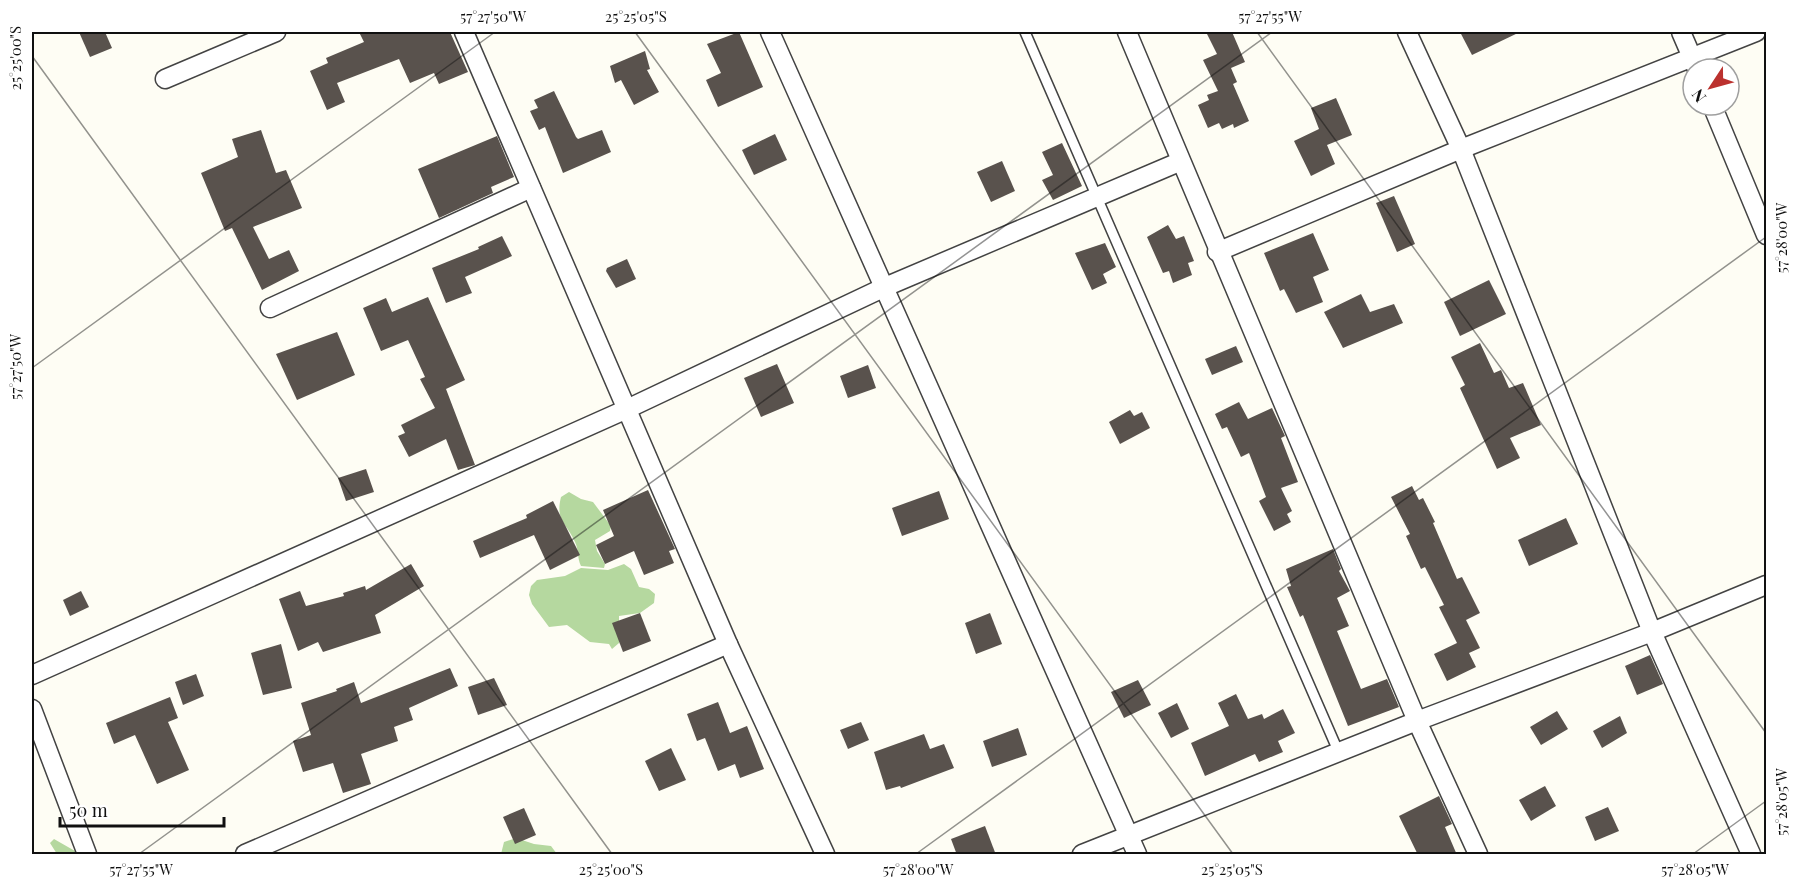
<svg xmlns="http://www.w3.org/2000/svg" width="1798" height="886" viewBox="0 0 1798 886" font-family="'Playfair Display',serif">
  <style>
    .forest { fill: #b5d89f }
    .building { fill: #59524d }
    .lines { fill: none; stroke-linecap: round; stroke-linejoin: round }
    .lane-casing { stroke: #434343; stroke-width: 12 }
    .street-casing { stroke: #434343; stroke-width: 21 }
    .lane { stroke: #fff; stroke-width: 9 }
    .street { stroke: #fff; stroke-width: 18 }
    .ticks { fill: none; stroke: #101010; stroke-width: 1.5; stroke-opacity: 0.45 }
    .neatline { fill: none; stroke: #101010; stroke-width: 2 }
    .ticks-label { font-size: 15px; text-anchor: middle; fill: #101010 }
  </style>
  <rect width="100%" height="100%" fill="#fefdf4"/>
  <g class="forest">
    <path d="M569,492l12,7 12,3 18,24 -1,5 -15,9 2,11 8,13 -1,4 -23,-2c-4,-8 -2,-16 -6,-24 -8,-19 -20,-21 -14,-45z"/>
    <polygon points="624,564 631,569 639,587 649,589 655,594 654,603 640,613 619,616 619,643 612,649 609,644 590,642 567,625 549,627 532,604 529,595 531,586 537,580 565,576 581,568 608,570"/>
    <polygon points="516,838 534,844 551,846 557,854 501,854 504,842"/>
    <polygon points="54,839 75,851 89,854 57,854 50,843"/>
  </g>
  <g class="building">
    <polygon points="79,32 105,32 112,48 90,57"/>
    <polygon points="359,32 450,32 468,72 439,84 434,73 410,83 399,59 337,83 345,102 327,110 310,71 328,63 326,58 364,42"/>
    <polygon points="739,32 763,87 718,107 706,80 721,73 707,44"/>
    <polygon points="1206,32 1232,32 1245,62 1231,68 1237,82 1233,84 1249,121 1234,128 1233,124 1222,129 1219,123 1208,128 1198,105 1209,100 1207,95 1218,91 1203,60 1217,54"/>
    <polygon points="1460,32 1520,32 1472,55"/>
    <polygon points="645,51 650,69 647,70 659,92 634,105 621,80 615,83 610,66"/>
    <polygon points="554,91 576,137 578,139 602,130 611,152 563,173 545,127 539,130 530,111 538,108 534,100"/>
    <polygon points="1336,98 1352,135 1327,145 1335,164 1311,176 1294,141 1319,129 1311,108"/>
    <polygon points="261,130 276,173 286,170 302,208 253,227 269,259 289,250 299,271 262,290 232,228 225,231 201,173 238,157 232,139"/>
    <polygon points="775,134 787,160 754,175 742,150"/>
    <polygon points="497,136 514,177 491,187 493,193 439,218 418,169"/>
    <polygon points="1062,143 1082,186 1053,200 1042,180 1053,175 1042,152"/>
    <polygon points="1002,161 1015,191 991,202 977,172"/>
    <polygon points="1394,196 1415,244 1397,252 1376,203"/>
    <polygon points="1168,225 1176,239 1184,236 1194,261 1188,263 1192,275 1173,283 1169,271 1163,273 1147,237"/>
    <polygon points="1313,233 1329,270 1313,277 1323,302 1296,313 1284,289 1280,291 1264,253"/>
    <polygon points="502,236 512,256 465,277 472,293 446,303 432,268 479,249 478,247"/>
    <polygon points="1105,243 1116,267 1103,274 1107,283 1092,290 1075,253"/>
    <polygon points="627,259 636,279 616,288 606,271 607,268"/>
    <polygon points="1489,280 1506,314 1460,336 1444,302"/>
    <polygon points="1361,294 1370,312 1394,304 1403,323 1343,348 1324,312"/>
    <polygon points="428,297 465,380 446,389 475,465 458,470 446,439 409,457 398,436 405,433 401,425 435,408 420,379 425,377 408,340 381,351 363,308 386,298 392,312"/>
    <polygon points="337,332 355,375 297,400 276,354"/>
    <polygon points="1480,343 1494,373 1501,370 1509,388 1523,383 1541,425 1510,438 1520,458 1497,469 1460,388 1465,385 1451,357"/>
    <polygon points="1236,346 1243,362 1212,375 1205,359"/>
    <polygon points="777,364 794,403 761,417 744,378"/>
    <polygon points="868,365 876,388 848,398 840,376"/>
    <polygon points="1239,402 1248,419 1272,408 1285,436 1281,438 1298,482 1281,488 1292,511 1287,514 1291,522 1274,531 1259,501 1266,497 1249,453 1241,457 1227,427 1222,429 1215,414"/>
    <polygon points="1130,410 1134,416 1142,412 1150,428 1120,444 1109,422"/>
    <polygon points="366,469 374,492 346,501 338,478"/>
    <polygon points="1412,486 1419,500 1423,498 1435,522 1433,523 1457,579 1462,577 1480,613 1466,620 1480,648 1469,653 1476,667 1447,681 1434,654 1457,643 1439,607 1444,605 1425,567 1421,569 1406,536 1410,534 1391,497"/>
    <polygon points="648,490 675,549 669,551 674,563 644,575 634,551 605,564 596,545 614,536 603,510"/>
    <polygon points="939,491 949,519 902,536 892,508"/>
    <polygon points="553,501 580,555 550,570 534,535 480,558 473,541 527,518 526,515"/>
    <polygon points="1566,518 1578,544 1529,566 1518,540"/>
    <polygon points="1333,549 1341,569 1339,571 1350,591 1337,598 1349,626 1337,631 1361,689 1387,679 1399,707 1348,726 1303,615 1300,617 1287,587 1291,586 1286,569"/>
    <polygon points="411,564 424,586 375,615 381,633 323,652 318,642 298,651 279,599 300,591 306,606 344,596 343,593 365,586 366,590"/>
    <polygon points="81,591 89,607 70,616 63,600"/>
    <polygon points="640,613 651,641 623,652 612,623"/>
    <polygon points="990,613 1002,644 976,654 965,623"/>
    <polygon points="281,644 292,688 263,695 251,653"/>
    <polygon points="1650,655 1663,684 1637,695 1625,666"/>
    <polygon points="450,668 458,686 409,708 413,720 394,727 398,741 361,754 371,784 343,793 333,763 303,772 293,741 311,735 301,703 337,691 336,689 354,682 361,703"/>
    <polygon points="196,674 204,696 183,705 175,682"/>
    <polygon points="494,678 507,705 478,715 468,687"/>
    <polygon points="1138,680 1151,705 1124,718 1111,692"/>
    <polygon points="1236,694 1248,719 1262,714 1264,719 1283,709 1295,733 1278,741 1283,752 1259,762 1255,754 1205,776 1191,743 1229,726 1218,703"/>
    <polygon points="170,697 178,718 168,722 189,770 157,784 135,735 114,744 106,723"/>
    <polygon points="718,702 730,733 747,726 764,769 740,778 735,764 718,771 705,738 697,741 687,714"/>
    <polygon points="1177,703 1189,729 1171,738 1158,713"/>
    <polygon points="1557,711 1568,729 1541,745 1530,727"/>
    <polygon points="1620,716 1627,733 1602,748 1593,731"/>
    <polygon points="861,722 869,740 848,749 840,730"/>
    <polygon points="1018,728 1027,755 992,767 983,741"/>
    <polygon points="924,734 930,749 944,744 954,768 901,788 900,786 886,790 874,752"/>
    <polygon points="671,748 686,780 659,791 645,761"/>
    <polygon points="1545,786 1556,806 1531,821 1519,800"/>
    <polygon points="1439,796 1452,824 1445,827 1457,855 1418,855 1399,816"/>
    <polygon points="1608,807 1619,831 1595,841 1585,817"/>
    <polygon points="524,808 536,835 515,844 503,817"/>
    <polygon points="985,826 996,855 957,855 951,839"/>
  </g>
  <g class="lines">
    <defs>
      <polyline id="lane" points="1025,32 1339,753"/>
      <g id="street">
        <polyline points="464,32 728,644 825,854"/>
        <polyline points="770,32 1137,854"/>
        <polyline points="1407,32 1461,149 1652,632 1751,854"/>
        <polyline points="1681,32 1697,69"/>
        <polyline points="165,79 276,32"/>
        <polyline points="1712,105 1766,235"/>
        <polyline points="1217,252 1461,149 1756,32"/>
        <polyline points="270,308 531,188"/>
        <polyline points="32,675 627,409 885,287 1179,162"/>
        <polyline points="32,709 87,854"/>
        <polyline points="245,854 728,644"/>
        <polyline points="1082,854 1417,721 1127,32"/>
        <polyline points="1478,854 1417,721 1652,632 1766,585"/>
      </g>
    </defs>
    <use href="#lane" class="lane-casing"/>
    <use href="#street" class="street-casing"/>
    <use href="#lane" class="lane"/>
    <use href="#street" class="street"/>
  </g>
  <path class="ticks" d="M635,32l598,822M1257,32l509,701M32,56l580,798M32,368l463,-336M139,854l1133,-822M916,854l850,-617M1693,854l73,-53"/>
  <rect width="1798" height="886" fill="none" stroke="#ffffff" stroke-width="66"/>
  <g transform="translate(1711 87) rotate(234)"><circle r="28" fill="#ffffff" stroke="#9f9f9f" stroke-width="1.5"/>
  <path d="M0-4.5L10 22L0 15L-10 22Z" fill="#bb312e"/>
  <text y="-9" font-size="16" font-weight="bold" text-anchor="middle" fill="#101010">N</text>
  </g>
  <path d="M60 817v9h164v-9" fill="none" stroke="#101010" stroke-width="3"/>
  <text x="69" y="817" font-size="18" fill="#101010" stroke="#ffffff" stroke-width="4.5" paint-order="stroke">50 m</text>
  <rect x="33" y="33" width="1732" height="820" class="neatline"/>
  <g class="ticks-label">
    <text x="493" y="22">57°27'50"W</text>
    <text x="636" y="22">25°25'05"S</text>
    <text x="1270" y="22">57°27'55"W</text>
    <text transform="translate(16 58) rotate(-90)" y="5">25°25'00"S</text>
    <text transform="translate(1782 238) rotate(-90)" y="5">57°28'00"W</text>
    <text transform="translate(16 367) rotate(-90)" y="5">57°27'50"W</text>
    <text transform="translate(1782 802) rotate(-90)" y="5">57°28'05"W</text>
    <text x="141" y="875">57°27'55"W</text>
    <text x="611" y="875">25°25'00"S</text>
    <text x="918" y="875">57°28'00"W</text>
    <text x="1232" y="875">25°25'05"S</text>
    <text x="1695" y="875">57°28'05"W</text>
  </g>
</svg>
